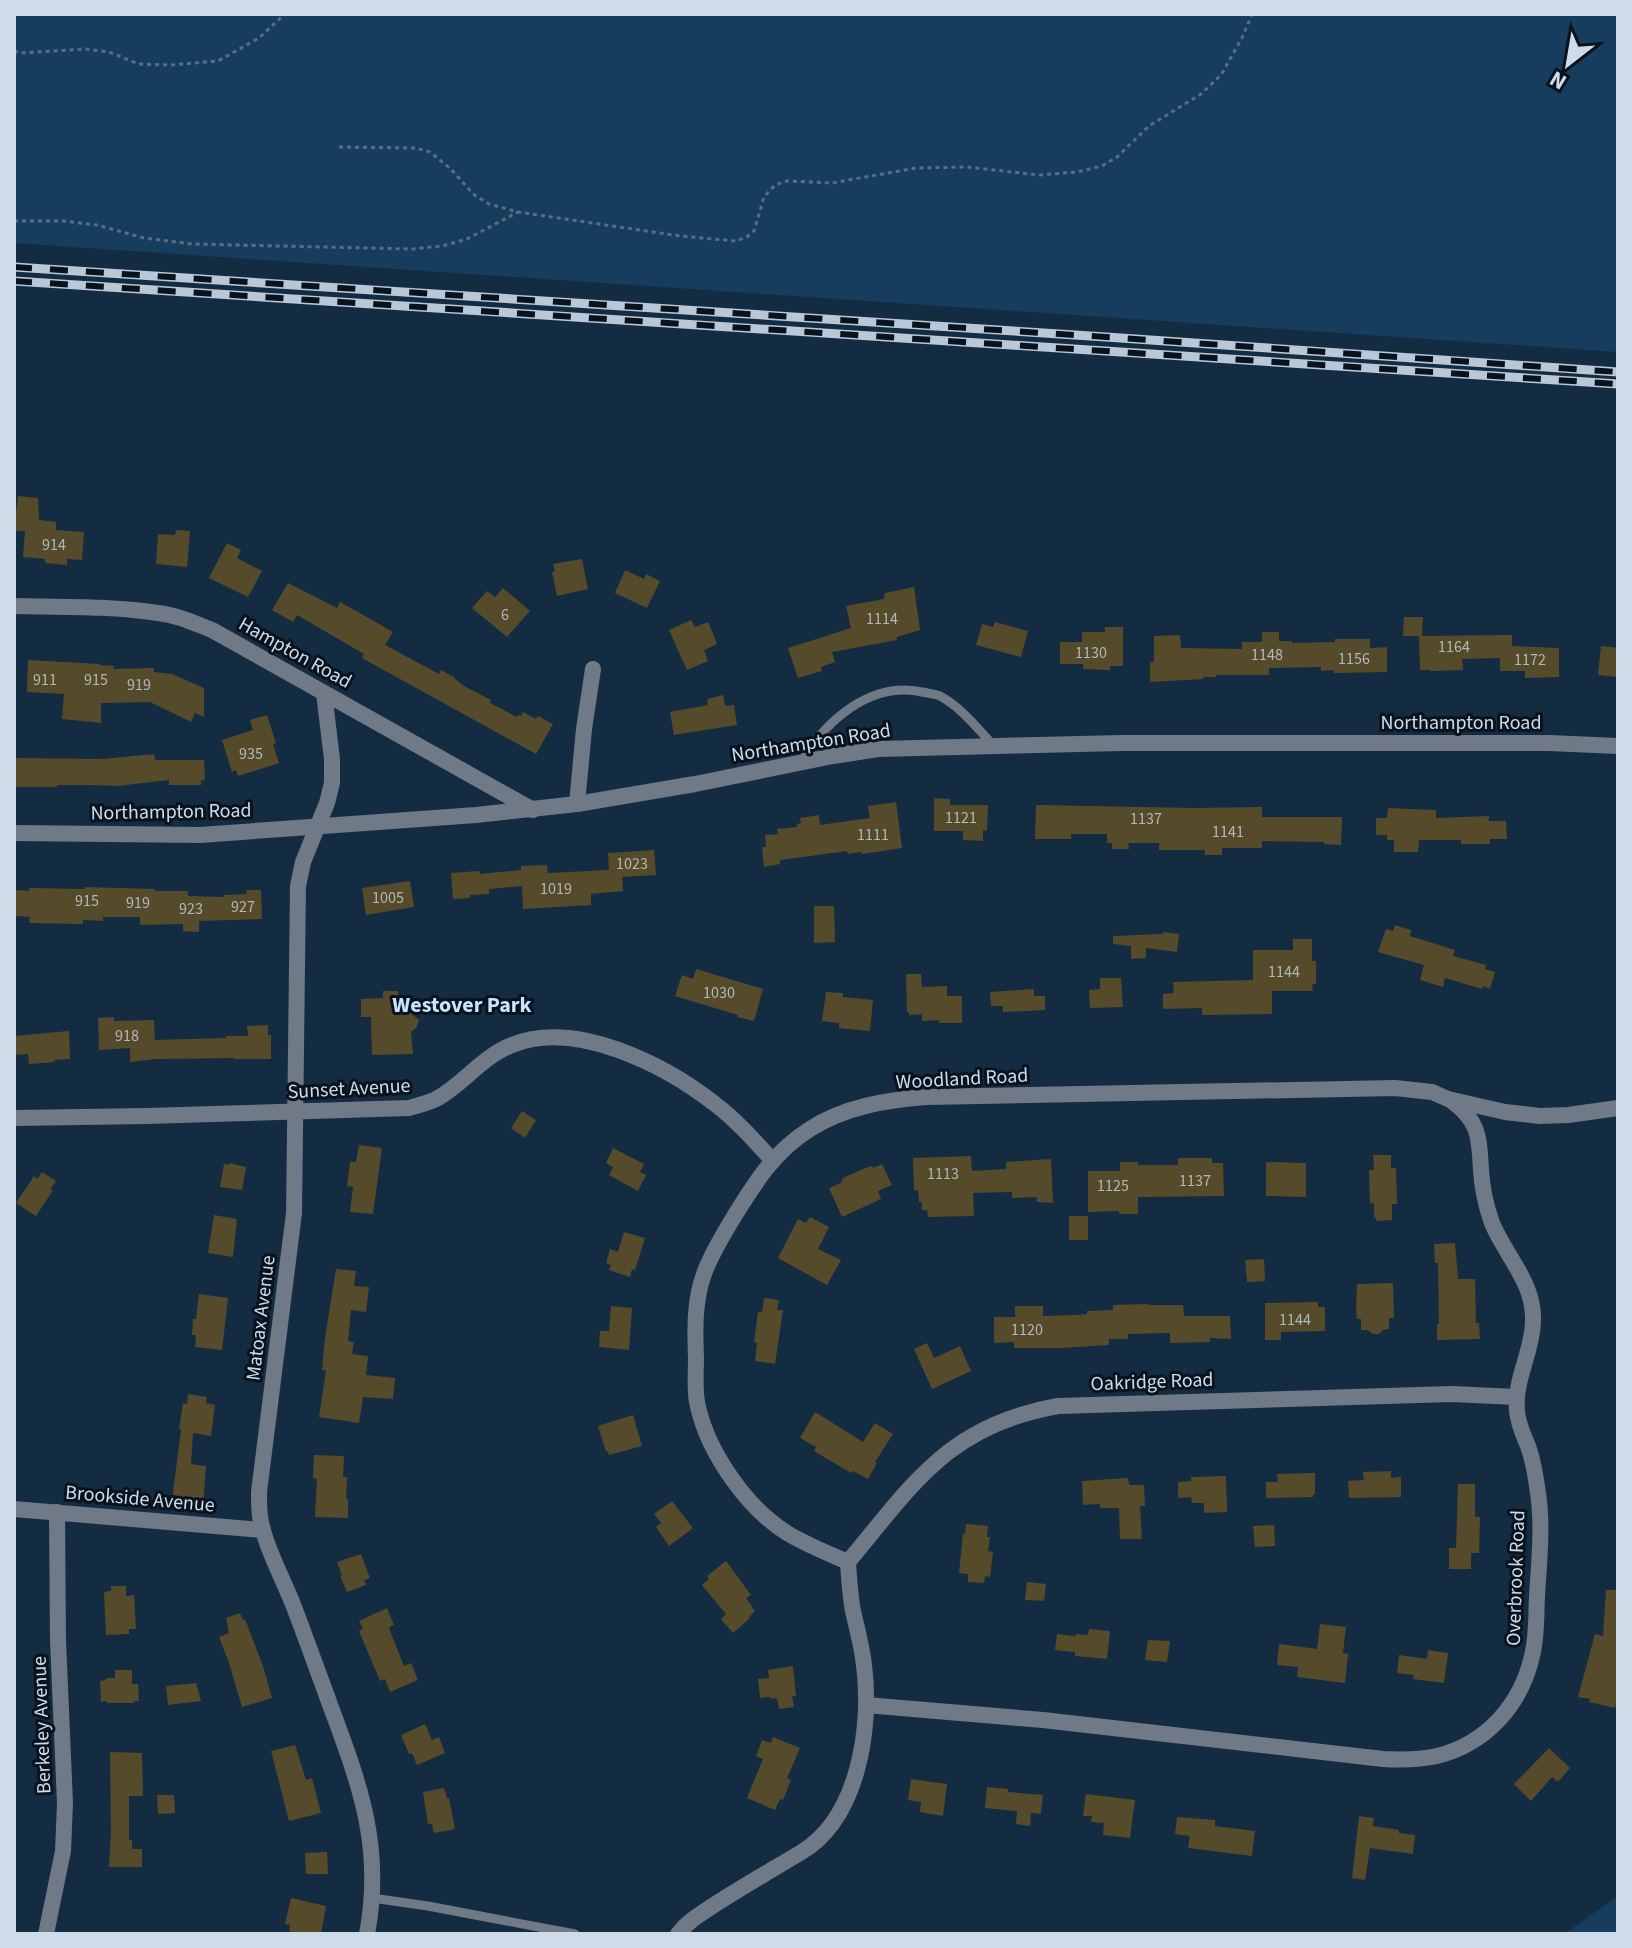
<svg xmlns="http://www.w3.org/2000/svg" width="1632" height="1948" viewBox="0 0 1632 1948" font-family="'Source Sans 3',sans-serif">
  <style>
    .green { fill: #173d5e }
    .building { fill: #554b2b }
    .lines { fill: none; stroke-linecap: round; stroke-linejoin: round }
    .path { stroke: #5a6e81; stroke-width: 3; stroke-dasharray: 4 4; stroke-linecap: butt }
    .service { stroke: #6f7a86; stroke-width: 9 }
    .minor { stroke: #6f7a86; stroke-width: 16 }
    .rail-casing { stroke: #b9c8d7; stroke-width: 9 }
    .rail { stroke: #09131d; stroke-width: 6; stroke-dasharray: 18; stroke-linecap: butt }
    .labels { text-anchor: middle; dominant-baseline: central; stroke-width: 6; stroke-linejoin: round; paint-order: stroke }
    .number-label { font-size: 16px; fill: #b0b8ba }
    .street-label { font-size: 20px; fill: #cedcea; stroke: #09131d }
    .neighbourhood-label { font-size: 22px; font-weight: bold; fill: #c6e3ff; stroke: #09131d }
  </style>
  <rect width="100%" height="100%" fill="#142c41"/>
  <g class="green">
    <polygon points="14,14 1618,14 1618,352 14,243"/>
    <polygon points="1618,1896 1618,1934 1564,1934"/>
  </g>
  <g class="building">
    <polygon points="18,496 38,498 39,520 56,522 56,530 84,532 82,560 67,559 67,565 45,563 45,559 23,557 25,531 14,531"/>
    <polygon points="176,530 190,531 187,567 156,564 158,534 175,535"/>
    <polygon points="227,543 241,550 237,558 262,571 248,597 209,578"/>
    <polygon points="582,559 588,589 557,596 552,572 555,571 553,564"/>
    <polygon points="625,570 644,579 646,574 660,581 647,608 615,593"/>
    <polygon points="288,583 337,608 340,602 379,624 393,632 385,645 439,674 441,670 455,678 455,679 464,686 491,700 490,703 517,717 518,715 521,716 523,712 536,719 538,716 553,724 536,754 362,658 364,654 297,615 293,622 272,610"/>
    <polygon points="914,587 920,630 897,637 897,640 832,652 835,662 821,667 822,671 798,678 788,648 851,628 846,606 884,599 885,593"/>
    <polygon points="503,588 530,611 507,637 472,608 487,591 495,597"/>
    <polygon points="1404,617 1423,617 1422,636 1512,635 1512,646 1559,648 1559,677 1525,678 1525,671 1500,671 1500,658 1462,659 1463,670 1430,671 1430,670 1420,670 1419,636 1403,636"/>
    <polygon points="691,620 695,627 708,622 717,644 704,650 708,661 687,670 669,630"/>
    <polygon points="995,622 1028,631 1021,657 976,645 982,624 993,627"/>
    <polygon points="1105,627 1123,627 1123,666 1110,666 1110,670 1083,669 1083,664 1060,664 1060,642 1082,642 1082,632 1105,632"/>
    <polygon points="1262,632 1279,632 1279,641 1292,641 1292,643 1335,642 1335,639 1370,639 1370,648 1387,647 1387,672 1334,673 1334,670 1321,671 1321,667 1269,668 1269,675 1216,675 1216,677 1203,677 1204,679 1150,682 1150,662 1154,662 1154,636 1180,635 1181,648 1242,649 1242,642 1262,642"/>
    <polygon points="1601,646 1618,648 1618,677 1598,675"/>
    <polygon points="28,660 100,664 100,665 114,666 113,669 154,668 154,672 172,674 204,688 204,717 195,713 191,722 150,702 101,703 101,723 62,719 64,694 27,692"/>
    <polygon points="723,695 725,706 734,705 737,725 674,735 670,712 708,705 707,699"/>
    <polygon points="267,715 276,743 273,744 279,763 238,776 236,770 232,772 222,740 253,730 250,720"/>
    <polygon points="154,754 155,760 204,760 205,780 201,780 201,785 169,785 169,780 117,786 91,785 57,785 57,787 15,787 15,758 102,759"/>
    <polygon points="934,798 950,799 950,805 988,805 987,831 983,830 983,841 963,840 963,831 934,831"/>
    <polygon points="896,802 902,848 862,854 861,852 848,854 847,851 780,860 780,864 764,867 762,847 766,847 765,835 778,834 777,829 797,827 797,824 801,823 800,818 819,815 820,825 870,818 868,806"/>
    <polygon points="1036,805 1193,808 1262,807 1262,817 1342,817 1341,845 1324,844 1324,842 1262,841 1262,848 1222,848 1222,855 1205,855 1205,850 1159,850 1159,843 1128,843 1129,849 1112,849 1112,843 1107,843 1107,834 1071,834 1071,839 1035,839"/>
    <polygon points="1388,808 1436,810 1436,818 1489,816 1489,821 1506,821 1507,839 1490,839 1490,844 1461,844 1461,840 1419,840 1418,852 1394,852 1394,840 1387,840 1387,835 1376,835 1376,818 1387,818"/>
    <polygon points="654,850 656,875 622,877 623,891 591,894 591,905 523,909 522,886 489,889 489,894 470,895 470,898 453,899 451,873 479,871 480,874 521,870 521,866 547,865 548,873 609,870 608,853"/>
    <polygon points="410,881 414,907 366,915 362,888"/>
    <polygon points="85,887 155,889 155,891 188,891 188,896 224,897 224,895 247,894 246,890 261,890 262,919 199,921 199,932 183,931 183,924 140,925 140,917 103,917 103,921 83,920 83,924 29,923 30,917 15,916 15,890 29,891 29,888 85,889"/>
    <polygon points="814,906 834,906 835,942 814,943"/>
    <polygon points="1395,925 1411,930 1410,936 1455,950 1453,956 1486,965 1485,969 1495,972 1490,989 1483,986 1482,989 1445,978 1443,987 1420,980 1424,965 1378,952 1386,929 1393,931"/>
    <polygon points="1163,932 1179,934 1177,952 1146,948 1146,958 1131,959 1131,946 1113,944 1113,936 1163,934"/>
    <polygon points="1293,939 1312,939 1312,961 1316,961 1316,984 1312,984 1313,991 1272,991 1272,1014 1202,1015 1202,1008 1163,1009 1163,994 1174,993 1173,982 1253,980 1253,950 1293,950"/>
    <polygon points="696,969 763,989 754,1021 737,1017 738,1015 675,996 682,975 693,979"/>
    <polygon points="906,974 921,974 922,987 947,986 947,996 962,996 962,1023 939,1023 939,1020 922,1021 922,1014 909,1015 909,1012 907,1012"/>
    <polygon points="1100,978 1121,978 1123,1007 1090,1008 1089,990 1100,989"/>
    <polygon points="1034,989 1034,996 1045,996 1045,1010 1003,1012 1003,1006 991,1006 990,992"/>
    <polygon points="383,991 398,991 398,998 407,998 407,1010 419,1020 417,1027 411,1032 413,1054 372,1055 371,1017 361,1017 361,999 383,998"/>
    <polygon points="826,992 843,993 843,997 873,1000 870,1031 839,1028 839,1023 822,1021"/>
    <polygon points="114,1017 114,1021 154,1020 155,1040 226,1038 226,1036 248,1036 247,1026 268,1025 268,1035 271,1035 271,1059 234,1059 234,1058 156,1059 130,1062 130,1048 99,1050 98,1018"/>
    <polygon points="69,1031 70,1059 54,1060 55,1062 29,1064 28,1054 14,1055 14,1036"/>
    <polygon points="522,1111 536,1120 525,1138 511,1128"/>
    <polygon points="359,1145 382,1148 373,1214 350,1212 353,1187 347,1186 350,1162 356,1162"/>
    <polygon points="613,1148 644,1164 640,1172 646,1175 638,1191 609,1175 613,1167 606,1163"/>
    <polygon points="1373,1155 1391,1155 1391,1168 1396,1168 1397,1204 1392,1204 1392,1220 1376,1221 1376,1218 1374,1218 1374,1203 1370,1204 1369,1170 1374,1170"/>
    <polygon points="971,1156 972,1171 1006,1169 1006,1162 1051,1159 1053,1203 1037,1202 1037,1197 1012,1198 1012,1192 973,1193 974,1216 928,1217 927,1210 922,1210 922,1202 919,1202 918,1190 914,1191 913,1158"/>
    <polygon points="1178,1158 1212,1158 1212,1163 1223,1163 1224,1196 1138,1197 1138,1214 1119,1214 1119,1211 1088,1212 1088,1171 1120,1171 1120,1162 1138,1162 1138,1165 1178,1165"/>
    <polygon points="1266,1162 1306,1163 1306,1197 1266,1196"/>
    <polygon points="229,1163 246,1167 242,1190 220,1187 224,1164 229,1165"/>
    <polygon points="882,1164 892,1185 878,1191 881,1199 842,1217 829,1188 841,1183 843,1178 863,1169 872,1166 873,1168"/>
    <polygon points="42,1172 56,1181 50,1189 53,1190 36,1216 16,1203 34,1176 37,1179"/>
    <polygon points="214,1215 237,1219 233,1257 208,1253"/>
    <rect x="1069" y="1216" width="19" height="24"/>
    <polygon points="810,1217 829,1227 818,1249 841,1260 827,1285 778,1258 798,1219 806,1223"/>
    <polygon points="624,1232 645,1238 635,1270 632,1269 630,1277 609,1270 611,1265 606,1263 610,1249 618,1252"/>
    <polygon points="1455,1243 1458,1279 1475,1279 1476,1323 1479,1323 1480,1339 1437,1340 1437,1324 1439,1324 1438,1263 1435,1263 1434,1244"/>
    <polygon points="1264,1259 1265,1281 1247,1282 1245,1260"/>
    <polygon points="336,1269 356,1271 354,1286 369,1287 366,1312 351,1310 348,1341 354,1342 352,1354 368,1356 366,1375 395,1378 393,1399 363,1397 359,1423 319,1417 326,1370 322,1370 325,1338"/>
    <polygon points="1393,1283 1394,1318 1389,1318 1389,1329 1383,1330 1379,1334 1373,1334 1368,1330 1361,1330 1361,1319 1357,1319 1356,1312 1357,1284"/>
    <polygon points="199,1294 228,1298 222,1350 195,1347 196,1335 192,1335 193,1319 196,1319"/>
    <polygon points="764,1298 779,1300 777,1310 783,1310 775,1364 755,1361 757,1343 754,1342 758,1312 762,1312"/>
    <polygon points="1318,1302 1318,1307 1325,1307 1325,1331 1281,1332 1281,1340 1265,1340 1265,1303"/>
    <polygon points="1148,1304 1148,1305 1183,1305 1184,1316 1230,1316 1231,1339 1210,1338 1210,1342 1170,1343 1170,1333 1128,1334 1128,1339 1109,1339 1109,1345 1061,1348 1014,1348 1014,1342 994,1343 994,1317 1015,1317 1015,1306 1043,1306 1043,1316 1076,1315 1087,1314 1087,1311 1113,1310 1113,1305"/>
    <polygon points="611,1306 632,1308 629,1350 599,1347 600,1331 609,1331"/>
    <polygon points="927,1343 934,1358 960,1346 971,1371 932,1389 914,1349"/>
    <polygon points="188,1394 207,1397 206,1403 215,1405 211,1436 193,1433 191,1464 206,1466 203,1504 172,1500 181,1430 183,1430 179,1429 183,1403 187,1404"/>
    <polygon points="815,1412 863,1442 875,1423 893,1434 875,1462 877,1463 868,1479 853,1471 851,1473 814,1451 816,1447 800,1438"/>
    <polygon points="633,1415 642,1446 609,1455 608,1451 606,1452 598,1426"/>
    <polygon points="314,1455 344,1456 343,1477 347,1477 346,1499 348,1499 348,1518 315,1517 317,1479 313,1478"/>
    <polygon points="1391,1471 1391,1478 1401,1477 1401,1497 1349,1498 1348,1481 1364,1480 1363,1472"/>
    <polygon points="1315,1473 1315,1494 1313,1495 1313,1497 1266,1498 1266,1482 1278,1482 1277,1474"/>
    <polygon points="1226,1476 1227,1512 1204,1513 1204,1503 1192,1503 1191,1497 1178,1498 1178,1482 1191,1481 1191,1477"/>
    <polygon points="1128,1478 1129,1485 1144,1485 1145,1506 1140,1506 1142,1539 1120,1539 1119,1508 1100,1508 1100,1504 1083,1505 1082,1481"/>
    <polygon points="1458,1484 1475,1484 1475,1517 1480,1517 1479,1553 1471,1553 1471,1569 1449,1569 1449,1548 1456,1548"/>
    <polygon points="672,1501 693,1528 669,1546 656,1527 661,1523 654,1514"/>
    <polygon points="966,1524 988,1526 987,1537 990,1537 988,1551 993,1552 990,1577 985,1576 984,1583 968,1582 968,1574 959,1573 963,1534 965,1534"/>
    <polygon points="1274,1525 1275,1546 1255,1547 1253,1526"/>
    <polygon points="361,1554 370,1578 364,1580 366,1585 347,1592 340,1576 342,1575 337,1562"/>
    <polygon points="726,1561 751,1595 746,1598 755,1611 749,1617 750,1618 733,1633 721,1619 726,1614 702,1585 709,1579 707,1576"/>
    <polygon points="1027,1582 1046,1584 1044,1601 1025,1600"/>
    <polygon points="111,1586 126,1586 126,1596 134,1595 136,1629 129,1629 129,1634 106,1635 104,1592 111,1591"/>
    <polygon points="1606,1590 1618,1590 1618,1696 1615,1708 1589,1702 1590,1699 1578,1697 1595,1634 1603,1636"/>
    <polygon points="387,1608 394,1625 389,1627 390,1631 404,1666 411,1663 418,1680 390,1692 385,1679 380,1681 359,1631 363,1629 359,1621"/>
    <polygon points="240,1613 243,1620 245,1619 263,1666 272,1698 242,1707 229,1663 219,1637 229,1633 226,1618"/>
    <polygon points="1320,1624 1346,1627 1343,1653 1348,1654 1345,1683 1297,1677 1298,1667 1277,1665 1279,1644 1317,1649"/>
    <polygon points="1089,1629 1110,1631 1107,1659 1075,1656 1075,1652 1055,1650 1057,1634 1076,1636 1076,1634 1088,1635"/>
    <polygon points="1148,1640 1170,1641 1167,1662 1145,1660"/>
    <polygon points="1428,1650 1448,1653 1444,1683 1413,1679 1414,1675 1397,1673 1399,1655 1427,1659"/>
    <polygon points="793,1666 796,1696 792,1696 794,1707 779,1709 777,1698 771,1699 770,1697 760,1698 758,1679 769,1678 768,1670"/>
    <polygon points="115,1670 132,1670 132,1684 138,1684 139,1701 134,1701 134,1703 107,1703 107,1701 101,1702 100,1681 106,1680 106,1678 115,1678"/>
    <polygon points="196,1683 201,1701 168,1705 166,1686"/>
    <polygon points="425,1724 432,1740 439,1737 445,1753 417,1765 412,1753 409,1754 401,1735"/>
    <polygon points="773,1737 800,1748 787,1778 791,1780 783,1800 780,1799 775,1810 747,1798 763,1759 756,1756 762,1740 771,1743"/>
    <polygon points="295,1745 306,1780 312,1778 321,1813 289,1821 271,1751"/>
    <polygon points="1549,1748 1570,1768 1558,1782 1552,1777 1531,1801 1514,1784"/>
    <polygon points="110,1752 142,1753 143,1796 129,1796 129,1840 132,1840 132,1849 142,1849 142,1867 109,1867 111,1832"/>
    <polygon points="911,1779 947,1784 943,1816 920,1812 921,1802 908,1800"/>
    <polygon points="987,1787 1008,1789 1008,1792 1043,1795 1041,1814 1031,1813 1030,1826 1016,1824 1017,1811 985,1808"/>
    <polygon points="444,1788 447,1798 449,1798 455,1829 434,1833 432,1824 428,1824 423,1792"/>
    <polygon points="1086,1794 1135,1800 1130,1838 1103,1835 1104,1823 1091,1822 1092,1816 1083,1816"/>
    <polygon points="157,1795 174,1795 175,1813 158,1814"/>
    <polygon points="1359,1816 1374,1818 1373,1826 1399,1830 1399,1833 1415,1835 1413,1854 1370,1848 1365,1880 1352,1878"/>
    <polygon points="1177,1817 1215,1820 1215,1826 1255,1831 1252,1856 1188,1848 1190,1836 1175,1834"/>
    <polygon points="327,1852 328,1874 306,1874 305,1853"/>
    <polygon points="291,1898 326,1906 321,1934 303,1934 289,1931 290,1925 285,1924"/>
  </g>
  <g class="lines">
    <g class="path">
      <polyline points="14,51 20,53 86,49 109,52 139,64 171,65 218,61 259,38 285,14"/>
      <polyline points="339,147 416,148 430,152 451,169 473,194 489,204 518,212 680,236 736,241 747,237 754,231 764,197 775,185 787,181 832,183 916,168 967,167 1039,175 1077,172 1102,166 1117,157 1149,126 1201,94 1221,75 1242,38 1252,14"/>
      <polyline points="14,221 63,221 97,225 144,238 192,244 412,249 442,246 467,239 518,212"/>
    </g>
    <g class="service">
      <path d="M802,761c24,-41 69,-80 120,-69 5,1 13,2 18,4 21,11 38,33 54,50"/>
      <polyline points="372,1898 428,1906 575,1934"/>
    </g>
    <g class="minor">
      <path d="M14,606c48,1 97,0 144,7 19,2 36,10 54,17l321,180"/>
      <path d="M324,693l8,66v24l-5,20 -24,59 -5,24 -4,327 -35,279c0,8 0,16 1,24 3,26 24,65 34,91 13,34 25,68 38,103 29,78 51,139 35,224"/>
      <polyline points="577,804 584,729 593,669"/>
      <polyline points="14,833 200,835 476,815 577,804 695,784 833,756 878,749 1121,743 1549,743 1618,746"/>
      <path d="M14,1118l133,-2 262,-8c10,-3 20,-5 29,-10 26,-15 45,-42 74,-53 64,-26 153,20 203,59 21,16 39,36 57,56"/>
      <polyline points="14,1509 263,1530"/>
      <path d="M848,1562c66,-79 101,-137 210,-156l394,-12 65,3"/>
      <path d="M866,1705l177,15 340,39c18,1 36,1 54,-3 49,-12 84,-51 95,-100 5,-19 4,-40 5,-60 2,-34 6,-69 1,-103 -2,-15 -5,-33 -10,-47 -5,-12 -10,-22 -11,-35 -3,-31 15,-58 16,-89 2,-39 -27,-65 -41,-99 -6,-17 -10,-35 -11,-53 -2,-32 -1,-48 -29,-69"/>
      <polyline points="46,1934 63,1851 65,1803 58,1640 57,1512"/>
      <path d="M678,1934c9,-12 21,-19 33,-27 29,-19 59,-36 89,-54 59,-34 72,-127 64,-188 -2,-19 -7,-36 -11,-54 -3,-16 -4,-33 -5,-49 -21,-9 -41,-17 -61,-29 -40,-25 -78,-79 -89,-126 -4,-15 -2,-33 -2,-49 -1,-27 -2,-57 8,-84 7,-20 20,-41 31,-59 21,-34 40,-64 75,-86 34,-22 76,-29 116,-32l469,-9 37,4 16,7 57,13 35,4 28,-1 50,-7"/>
    </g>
    <defs>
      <g id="rail">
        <polyline points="14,267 1106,337 1618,372"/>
        <polyline points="14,281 1618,384"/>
      </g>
    </defs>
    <use href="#rail" class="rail-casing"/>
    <use href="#rail" class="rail"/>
  </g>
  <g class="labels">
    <g class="number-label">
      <text x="54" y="545">914</text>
      <text x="505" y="615">6</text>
      <text x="882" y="619">1114</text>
      <text x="1454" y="647">1164</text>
      <text x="1091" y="653">1130</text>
      <text x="1267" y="655">1148</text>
      <text x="1354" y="659">1156</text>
      <text x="1530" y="660">1172</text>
      <text x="45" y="680">911</text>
      <text x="96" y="680">915</text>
      <text x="139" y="685">919</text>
      <text x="251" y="754">935</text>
      <text x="961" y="818">1121</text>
      <text x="1146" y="819">1137</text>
      <text x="1228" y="832">1141</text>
      <text x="873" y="835">1111</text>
      <text x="632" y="864">1023</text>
      <text x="556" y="889">1019</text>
      <text x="388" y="898">1005</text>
      <text x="87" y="901">915</text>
      <text x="138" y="903">919</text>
      <text x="243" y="907">927</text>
      <text x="191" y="909">923</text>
      <text x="1284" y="972">1144</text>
      <text x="719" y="993">1030</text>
      <text x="127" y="1036">918</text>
      <text x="943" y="1174">1113</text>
      <text x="1195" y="1181">1137</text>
      <text x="1113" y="1186">1125</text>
      <text x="1295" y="1320">1144</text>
      <text x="1027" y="1330">1120</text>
    </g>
    <g class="street-label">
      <text transform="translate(295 653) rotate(29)">Hampton Road</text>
      <text x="1461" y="723">Northampton Road</text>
      <text transform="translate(811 743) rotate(-9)">Northampton Road</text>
      <text transform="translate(171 812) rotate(-1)">Northampton Road</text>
      <text transform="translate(962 1079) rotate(-3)">Woodland Road</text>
      <text transform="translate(349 1089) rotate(-3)">Sunset Avenue</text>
      <text transform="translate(261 1318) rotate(-83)">Matoax Avenue</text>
      <text transform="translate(1152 1382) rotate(-2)">Oakridge Road</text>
      <text transform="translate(140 1499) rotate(5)">Brookside Avenue</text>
      <text transform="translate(1516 1578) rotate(-88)">Overbrook Road</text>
      <text transform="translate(42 1725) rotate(-92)">Berkeley Avenue</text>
    </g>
    <g class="neighbourhood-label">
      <text x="462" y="1005">Westover Park</text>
    </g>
  </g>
  <rect width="1632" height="1948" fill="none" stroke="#cedcea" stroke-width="32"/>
  <g transform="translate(1568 64) rotate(211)" stroke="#09131d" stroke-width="6" paint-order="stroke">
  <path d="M0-6L14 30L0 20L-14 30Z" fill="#cedcea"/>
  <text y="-12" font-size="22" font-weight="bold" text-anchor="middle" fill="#cedcea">N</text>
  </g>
</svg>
